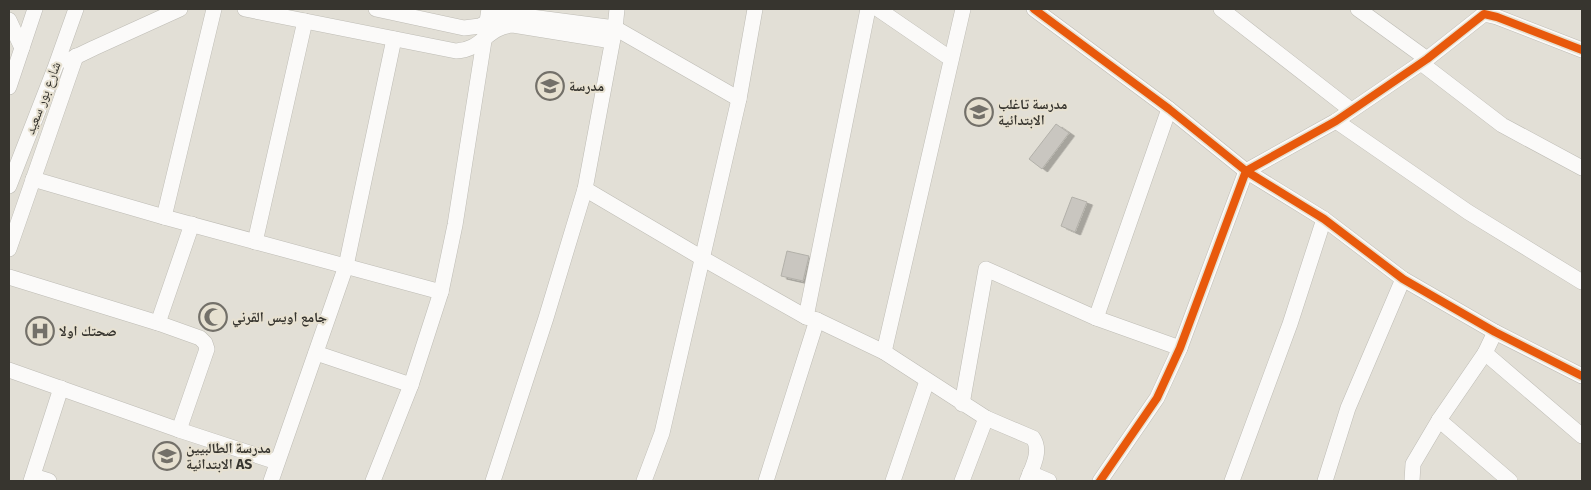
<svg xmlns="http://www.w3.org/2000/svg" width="1591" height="490" viewBox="0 0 1591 490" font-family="'Fira Sans','Noto Naskh Arabic',sans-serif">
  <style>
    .building { fill: #c9c6c0; stroke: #b2b0a9; filter: url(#shadow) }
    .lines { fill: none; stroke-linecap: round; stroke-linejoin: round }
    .minor-casing { stroke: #bebcb5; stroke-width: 16 }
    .minor { stroke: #fbfaf9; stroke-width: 15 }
    .cycleway-casing { stroke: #e7e1d1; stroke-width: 11 }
    .cycleway { stroke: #e8590c; stroke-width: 8 }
    .labels { text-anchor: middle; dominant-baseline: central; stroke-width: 4; stroke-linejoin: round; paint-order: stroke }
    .poi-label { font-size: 14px; font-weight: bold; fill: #37352f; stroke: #e7e1d1; text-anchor: start }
    .street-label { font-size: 14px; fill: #37352f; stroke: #e7e1d1 }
  </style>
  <defs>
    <filter id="shadow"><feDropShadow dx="5.5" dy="3" stdDeviation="0" flood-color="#0004"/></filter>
  </defs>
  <rect width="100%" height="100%" fill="#e2dfd6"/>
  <g class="building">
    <polygon points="1056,124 1069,133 1042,169 1029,159"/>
    <polygon points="1072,197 1087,202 1075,232 1061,226"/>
    <polygon points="787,251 809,256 803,281 781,276"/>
  </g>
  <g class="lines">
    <defs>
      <g id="minor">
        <path d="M245,9l211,42c27,-1 30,-24 57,-26l99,16"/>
        <polyline points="376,9 464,28 480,26 494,18 508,14 615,28 739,99"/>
        <polyline points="878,9 951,59"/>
        <polyline points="1034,9 1169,109 1246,171 1324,219 1403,279 1495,332 1582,376"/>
        <polyline points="1221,9 1351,110"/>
        <polyline points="1358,9 1427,59"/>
        <polyline points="9,20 22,48"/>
        <polyline points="67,61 94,48 180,9"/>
        <polyline points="1421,63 1502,125 1582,168"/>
        <polyline points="9,87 35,9"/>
        <polyline points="1336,121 1468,212 1582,282"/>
        <polyline points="33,179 164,217 441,292"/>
        <polyline points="9,186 55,68 76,9"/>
        <path d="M585,189l117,69 104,59 11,3 67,32 102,66 47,20c9,13 -1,30 -6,43"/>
        <polyline points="164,217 214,9"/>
        <polyline points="255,242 305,21"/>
        <polyline points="9,249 76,56"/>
        <polyline points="9,277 158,323 200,338 205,343 207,349 179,430"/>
        <polyline points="806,317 868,9"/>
        <polyline points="1096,318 1169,109"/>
        <polyline points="158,323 192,224"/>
        <polyline points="884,352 963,9"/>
        <polyline points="316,353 411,385"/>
        <polyline points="1485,353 1582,436"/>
        <polyline points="9,370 179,430 277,462"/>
        <polyline points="962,404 986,269 1096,318 1180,348"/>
        <polyline points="1439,420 1510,481"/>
        <polyline points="1030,473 1049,481"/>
        <polyline points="33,476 49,481"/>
        <polyline points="31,481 61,388"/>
        <polyline points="271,481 346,266 394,39"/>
        <polyline points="373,481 411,385 441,292 455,225 489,9"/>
        <polyline points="493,481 546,318 585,189 615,28 617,9"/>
        <polyline points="644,481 662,433 739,99 755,9"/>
        <polyline points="766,481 817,320"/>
        <polyline points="893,481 927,381"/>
        <polyline points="962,481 986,418"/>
        <polyline points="1100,481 1157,398 1180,348 1246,171 1336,121 1427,59 1484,14 1497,17 1582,50"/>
        <polyline points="1232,481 1290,324 1324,219"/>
        <polyline points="1325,481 1348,408 1403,279"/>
        <polyline points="1412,481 1413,464 1439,420 1485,353 1495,332"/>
      </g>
    </defs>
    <use href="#minor" class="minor-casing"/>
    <use href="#minor" class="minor"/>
    <defs>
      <g id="cycleway">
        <polyline points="1034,9 1169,109 1246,171 1324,219 1403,279 1495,332 1582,376"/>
        <polyline points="1100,481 1157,398 1180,348 1246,171 1336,121 1427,59 1484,14 1497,17 1582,50"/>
      </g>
    </defs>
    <use href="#cycleway" class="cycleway-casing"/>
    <use href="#cycleway" class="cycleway"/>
  </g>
  <defs>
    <symbol id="school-ring" viewBox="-11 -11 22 22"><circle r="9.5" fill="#e7e1d1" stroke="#737069" stroke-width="1.5"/><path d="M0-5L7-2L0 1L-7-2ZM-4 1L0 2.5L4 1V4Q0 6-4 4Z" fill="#737069"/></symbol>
    <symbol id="mosque-ring" viewBox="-11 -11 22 22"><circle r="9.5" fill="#e7e1d1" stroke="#737069" stroke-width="1.5"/><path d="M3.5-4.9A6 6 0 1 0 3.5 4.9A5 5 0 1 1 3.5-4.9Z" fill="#737069"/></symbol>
    <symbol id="hospital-ring" viewBox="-11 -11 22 22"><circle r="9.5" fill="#e7e1d1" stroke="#737069" stroke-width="1.5"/><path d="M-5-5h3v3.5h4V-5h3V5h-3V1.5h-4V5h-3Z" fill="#737069"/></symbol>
  </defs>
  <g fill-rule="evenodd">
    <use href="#school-ring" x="534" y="70" width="32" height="32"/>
    <use href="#school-ring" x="963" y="96" width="32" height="32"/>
    <use href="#mosque-ring" x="197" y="301" width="32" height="32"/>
    <use href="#hospital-ring" x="24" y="315" width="32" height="32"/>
    <use href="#school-ring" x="151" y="440" width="32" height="32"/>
  </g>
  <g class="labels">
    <g class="poi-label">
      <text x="569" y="86">مدرسة</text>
      <text x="998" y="104">مدرسة تاغلب<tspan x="998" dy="16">الابتدائية</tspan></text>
      <text x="232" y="317">جامع اويس القرني</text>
      <text x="59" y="331">صحتك اولا</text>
      <text x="186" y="448">مدرسة الطالبيين<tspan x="186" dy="16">الابتدائية AS</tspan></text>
    </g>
    <g class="street-label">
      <text transform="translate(43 98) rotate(-69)">شارع بور سعيد</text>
    </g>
  </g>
  <rect width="1591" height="490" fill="none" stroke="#37352f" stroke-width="20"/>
</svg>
